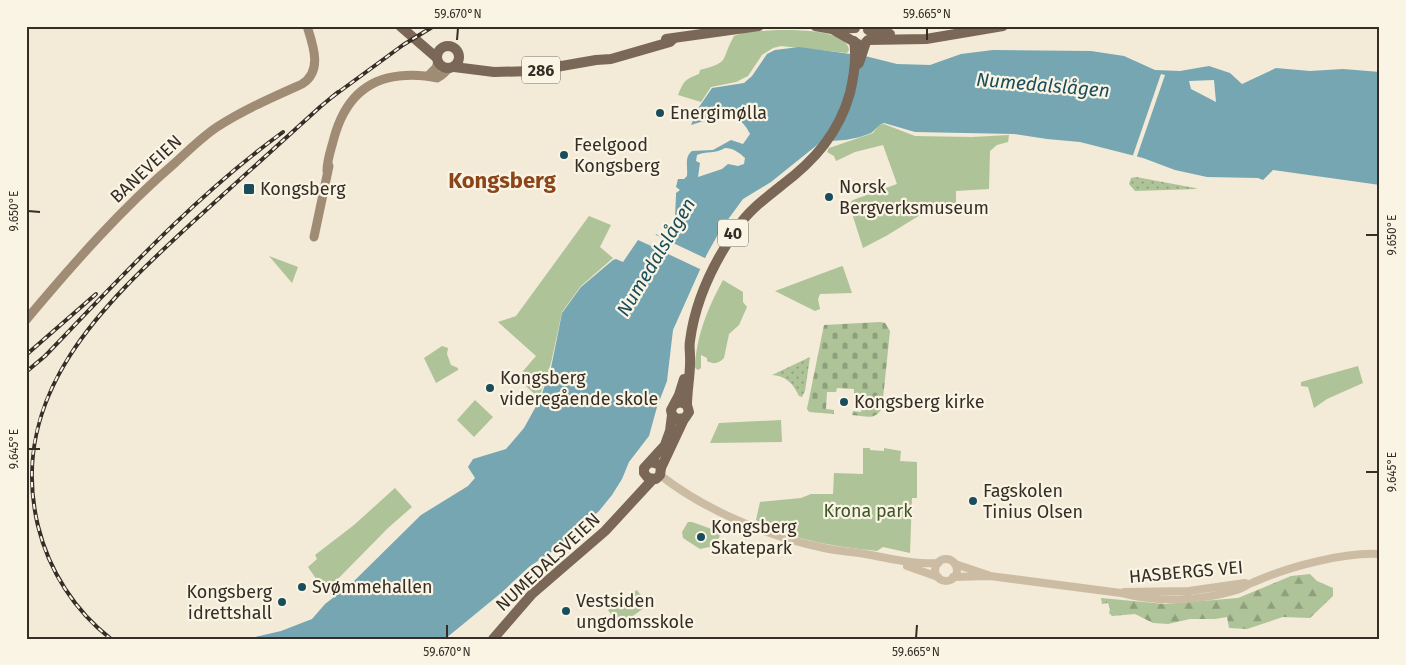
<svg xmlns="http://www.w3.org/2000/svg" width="1406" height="665" viewBox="0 0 1406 665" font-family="'Fira Sans',sans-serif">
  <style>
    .grass { fill: url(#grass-dots) }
    .forest { fill: url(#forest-firs) }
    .cemetery { fill: url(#cemetery-stones) }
    .park { fill: #aec398 }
    .water { fill: #75a6b2; fill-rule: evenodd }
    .pier { fill: #f3ead8 }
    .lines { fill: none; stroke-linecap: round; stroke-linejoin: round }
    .tertiary { stroke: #ccbca4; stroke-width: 8 }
    .secondary { stroke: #a08b75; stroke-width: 9 }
    .primary { stroke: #7a6756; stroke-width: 10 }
    .rail-casing { stroke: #362e26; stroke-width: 4 }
    .rail { stroke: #faf4e5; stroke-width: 2; stroke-dasharray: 5.5; stroke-linecap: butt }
    .ticks { fill: none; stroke: #362e26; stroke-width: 2 }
    .poi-dot { fill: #194d5b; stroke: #faf4e5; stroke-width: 2 }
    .labels { text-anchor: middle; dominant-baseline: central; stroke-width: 4.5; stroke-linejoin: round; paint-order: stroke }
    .shield { fill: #faf4e5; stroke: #71695f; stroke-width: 1 }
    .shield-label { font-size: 16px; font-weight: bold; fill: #362e26 }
    .poi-label { font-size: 18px; fill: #362e26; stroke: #faf4e5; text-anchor: start }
    .street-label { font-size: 18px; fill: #362e26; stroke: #faf4e5 }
    .park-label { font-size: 18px; fill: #3f5628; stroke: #faf4e5 }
    .water-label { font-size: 19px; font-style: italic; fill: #194d5b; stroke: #faf4e5 }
    .district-label { font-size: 22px; font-weight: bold; fill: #8b4519; stroke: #faf4e5 }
    .neatline { fill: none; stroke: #362e26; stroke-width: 2 }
    .ticks-label { font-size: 12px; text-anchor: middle; fill: #362e26 }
  </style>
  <defs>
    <pattern id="grass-dots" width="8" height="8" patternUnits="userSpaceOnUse" patternTransform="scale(1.25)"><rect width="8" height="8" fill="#aec398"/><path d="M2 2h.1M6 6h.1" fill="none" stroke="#8e9f7c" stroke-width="1.8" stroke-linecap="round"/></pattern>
    <pattern id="forest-firs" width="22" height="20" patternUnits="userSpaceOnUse" patternTransform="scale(1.25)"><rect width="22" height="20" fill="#aec398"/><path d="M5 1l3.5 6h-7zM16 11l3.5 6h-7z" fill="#8e9f7c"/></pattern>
    <pattern id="cemetery-stones" width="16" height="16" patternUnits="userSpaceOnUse" patternTransform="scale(1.25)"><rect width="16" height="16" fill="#aec398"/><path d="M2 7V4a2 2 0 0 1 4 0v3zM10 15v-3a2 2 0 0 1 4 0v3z" fill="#8e9f7c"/></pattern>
  </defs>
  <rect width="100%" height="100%" fill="#f3ead8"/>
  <g class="grass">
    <polygon points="1136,177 1195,188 1197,189 1135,191 1129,184 1131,178"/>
    <path d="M810,357l-5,34 -3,6 -3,-1c-6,-12 -12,-20 -27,-21z"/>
  </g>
  <polygon class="forest" points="1310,574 1317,581 1333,588 1333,596 1310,618 1283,617 1247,629 1229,628 1227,617 1215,619 1190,619 1168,624 1153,623 1135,614 1112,616 1109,613 1110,609 1108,603 1102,604 1101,598 1165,604 1238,598 1291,576"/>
  <path class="cemetery" d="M880,322l5,1 5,8 -8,77c-7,13 -16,8 -30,7l1,-4 8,1 2,-18h-9v-5l-17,-1 -1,4h-9l-1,17 8,1v4l-25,-2 -2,-3 17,-84z"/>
  <g class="park">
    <path d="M778,30c17,0 69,-1 71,20l-2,3 -66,-7 -8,2 -11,7 -14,21 -12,6 -25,5 -10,15 -23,-7c6,-14 6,-15 21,-21l1,-4c31,-8 20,-9 34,-34l11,-4z"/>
    <polygon points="884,124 915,136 972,137 1009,135 1008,142 997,145 990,151 989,189 956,191 956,209 930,209 886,236 863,248 849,204 853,200 897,184 883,145 855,152 836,161 834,156 827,152 829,148 873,133 879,125"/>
    <polygon points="589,216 611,225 600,247 613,258 581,286 562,312 551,363 539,398 517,378 536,356 498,322 516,316"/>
    <polygon points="269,256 298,267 292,283"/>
    <polygon points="842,266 843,267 852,293 820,294 818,299 820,309 815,311 775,291"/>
    <path d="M723,280l20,12v10l4,5 -8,18 -10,9 -5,24c-5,5 -10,7 -17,3v-3l-6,-3v13l-3,2 -3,-2c1,-32 13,-60 28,-88z"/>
    <polygon points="442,346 448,348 447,354 451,365 458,368 458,370 436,383 424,358"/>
    <polygon points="1358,366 1363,383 1327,399 1314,408 1308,387 1301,386 1301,382"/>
    <polygon points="475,400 493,417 474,437 457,420"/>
    <polygon points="781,420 782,442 710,443 719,423"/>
    <path d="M863,448h7v2l14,1v-3l17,3 -1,10 17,1v36h-5l-2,55 -27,-6 -6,4c-43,-5 -84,-10 -121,-31l4,-18 41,-4 10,-4h22l1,-21 29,1z"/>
    <polygon points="395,488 412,507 388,528 325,592 308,567 317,559 315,555 354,525"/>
    <polygon points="688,522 692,522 720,532 721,534 714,546 700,549 683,538 682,532"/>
    <polygon points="637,590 648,605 619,626 608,610"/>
  </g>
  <path class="water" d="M799,47l66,9 32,8 33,1 31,-11 32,-4 98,1 33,5 31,14 25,1 29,-5 21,7 12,11 34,-16 34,3 33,-2 37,3v113l-107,-15 -10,10 -5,-2 -51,-1 -32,-7 -32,-12 -63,-16 -33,-3 -33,-5 -99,-2 -31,-9c-7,2 -8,7 -13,10 -16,7 -32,8 -49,8l-51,41 -28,17 -22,30 -14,25 -34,76 -6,51 -10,26 -8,29 -20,26 -7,17 -10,16 -13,16 -29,28 -41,28 -28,26 -56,46h-198l34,-8 31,-12 13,-15 26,-20 70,-69 47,-29 7,-8 -7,-11 5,-8 33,-10 18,-21 16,-29 11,-31 11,-55 19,-26 32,-27 3,-1 7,3 15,-22 11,5 7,-11 7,4 -2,5 15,-12 3,-8 -4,-6 1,-22v-2l4,-3 -4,-3 2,-8h6l3,-3c1,-9 -3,-19 5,-25l21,-1 18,-10 12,4 7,-10c-7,-16 -20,-20 -36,-22l-7,8 -16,5 8,-18 13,-19 32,-5 8,-7 15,-22 8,-4zM1214,80l2,22 -25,-13 -2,-8zM725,148c8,0 15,5 20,10l-1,6 -6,2 -10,-2 -6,5 -24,8 2,-14 -4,-2 1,-6c9,-4 19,-1 28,-7z"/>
  <g class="pier">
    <polygon points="1161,74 1165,75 1136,159 1132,158"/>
    <polygon points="654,234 707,259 702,270 649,245"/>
  </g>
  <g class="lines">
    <g class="tertiary">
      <path d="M660,475c46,36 107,61 164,73 14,3 28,4 41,6 24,4 49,11 73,9"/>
      <circle cx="946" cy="570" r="11"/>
      <polyline points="955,564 988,575"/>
      <polyline points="907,566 938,577"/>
      <path d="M953,577l37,-1 131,17c37,10 79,8 116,-3 6,-2 11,-6 17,-8 34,-15 89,-30 126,-28"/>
      <polyline points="1124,592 1189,591 1245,583"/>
    </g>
    <g class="secondary">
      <polyline points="428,76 436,68 438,62"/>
      <path d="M327,171c0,-12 4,-21 7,-33 9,-33 28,-58 65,-62 8,-1 18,-1 26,0 4,0 8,2 12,2 5,-2 8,-6 12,-10"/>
      <polyline points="314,237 329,166"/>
      <path d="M26,320c47,-56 95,-111 150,-158 13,-12 26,-25 41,-35 26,-17 56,-30 85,-43 21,-13 11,-39 5,-58"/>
    </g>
    <g class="primary">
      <polyline points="400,26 437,58"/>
      <polyline points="815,26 832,29 855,28"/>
      <polyline points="832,29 858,44"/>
      <polyline points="868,30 890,34"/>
      <polyline points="666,39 759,26"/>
      <polyline points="868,40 926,39 1003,26"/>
      <circle cx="448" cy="57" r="11"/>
      <polyline points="856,65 859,63 866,42"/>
      <polyline points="454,67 494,72 533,71 596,60 611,59 670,42 673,39"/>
      <polyline points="675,404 680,402 687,405 689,412 685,418 677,419 672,415 671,410 679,395 684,379"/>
      <path d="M687,405c0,-16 4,-33 3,-49 0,-5 -1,-10 0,-15 5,-40 25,-81 48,-114 11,-17 28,-29 44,-42 32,-24 57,-52 68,-92 4,-17 7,-35 4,-52"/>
      <polyline points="650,462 658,464 661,468 660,475 656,479 648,478 644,473 644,468 665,445 670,431 672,415"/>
      <polyline points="661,468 684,419"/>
      <polyline points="493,639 532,594 605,531 653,479"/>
    </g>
    <defs>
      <g id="rail">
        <polyline points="332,97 403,45 434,26"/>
        <polyline points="26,355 96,294"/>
        <path d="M26,372l19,-16c76,-79 150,-160 238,-224"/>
        <path d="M111,639c-36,-28 -62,-68 -73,-113 -32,-133 67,-223 156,-305 42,-38 84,-76 126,-114l18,-15"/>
      </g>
    </defs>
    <use href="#rail" class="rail-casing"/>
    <use href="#rail" class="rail"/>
  </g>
  <path class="ticks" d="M457,40l1,-12M927,40v-12M28,211l12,1M1366,235h12M28,449h12M1366,472h12M447,638v-13M916,638l1,-13"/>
  <g class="poi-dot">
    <circle cx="660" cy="113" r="5"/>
    <circle cx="564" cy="155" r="5"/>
    <rect x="243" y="183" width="12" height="12" rx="2.5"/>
    <circle cx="829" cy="197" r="5"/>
    <circle cx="490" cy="388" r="5"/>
    <circle cx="844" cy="402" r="5"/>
    <circle cx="973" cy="501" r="5"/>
    <circle cx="701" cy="537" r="5"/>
    <circle cx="302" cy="587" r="5"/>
    <circle cx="282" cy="602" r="5"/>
    <circle cx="566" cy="611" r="5"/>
  </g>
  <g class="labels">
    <g class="shield">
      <rect x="522" y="56.5" width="38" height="27" rx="4"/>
      <rect x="718" y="219.5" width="30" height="27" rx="4"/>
    </g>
    <g class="shield-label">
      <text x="541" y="70">286</text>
      <text x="733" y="233">40</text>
    </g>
    <g class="poi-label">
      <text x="670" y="113">Energimølla</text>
      <text x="574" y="145">Feelgood<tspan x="574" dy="21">Kongsberg</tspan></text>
      <text x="839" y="187">Norsk<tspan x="839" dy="21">Bergverksmuseum</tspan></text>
      <text x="260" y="189">Kongsberg</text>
      <text x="500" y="378">Kongsberg<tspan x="500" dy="21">videregående skole</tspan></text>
      <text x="854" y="402">Kongsberg kirke</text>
      <text x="983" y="491">Fagskolen<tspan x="983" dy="21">Tinius Olsen</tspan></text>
      <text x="711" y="527">Kongsberg<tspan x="711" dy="21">Skatepark</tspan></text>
      <text x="312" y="587">Svømmehallen</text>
      <text x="272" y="592" text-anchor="end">Kongsberg<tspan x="272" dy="21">idrettshall</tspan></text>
      <text x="576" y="601">Vestsiden<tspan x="576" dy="21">ungdomsskole</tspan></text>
    </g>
    <g class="street-label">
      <text transform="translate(146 169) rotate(-43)">BANEVEIEN</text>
      <text transform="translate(548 562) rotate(-43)">NUMEDALSVEIEN</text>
      <text transform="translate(1186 572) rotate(-5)">HASBERGS VEI</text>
    </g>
    <g class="park-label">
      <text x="868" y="511">Krona park</text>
    </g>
    <g class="water-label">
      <text transform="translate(1043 85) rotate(5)">Numedalslågen</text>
      <text transform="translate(656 257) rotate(-59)">Numedalslågen</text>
    </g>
    <g class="district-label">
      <text x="502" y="180">Kongsberg</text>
    </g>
  </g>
  <rect width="1406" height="665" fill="none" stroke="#faf4e5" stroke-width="55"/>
  <rect x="28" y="28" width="1350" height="610" class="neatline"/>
  <g class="ticks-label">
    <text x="458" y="18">59.670°N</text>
    <text x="927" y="18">59.665°N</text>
    <text transform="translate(14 211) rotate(-90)" y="4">9.650°E</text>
    <text transform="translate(1392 235) rotate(-90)" y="4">9.650°E</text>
    <text transform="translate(14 449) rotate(-90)" y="4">9.645°E</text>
    <text transform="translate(1392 472) rotate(-90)" y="4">9.645°E</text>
    <text x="447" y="656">59.670°N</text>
    <text x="916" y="656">59.665°N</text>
  </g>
</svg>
